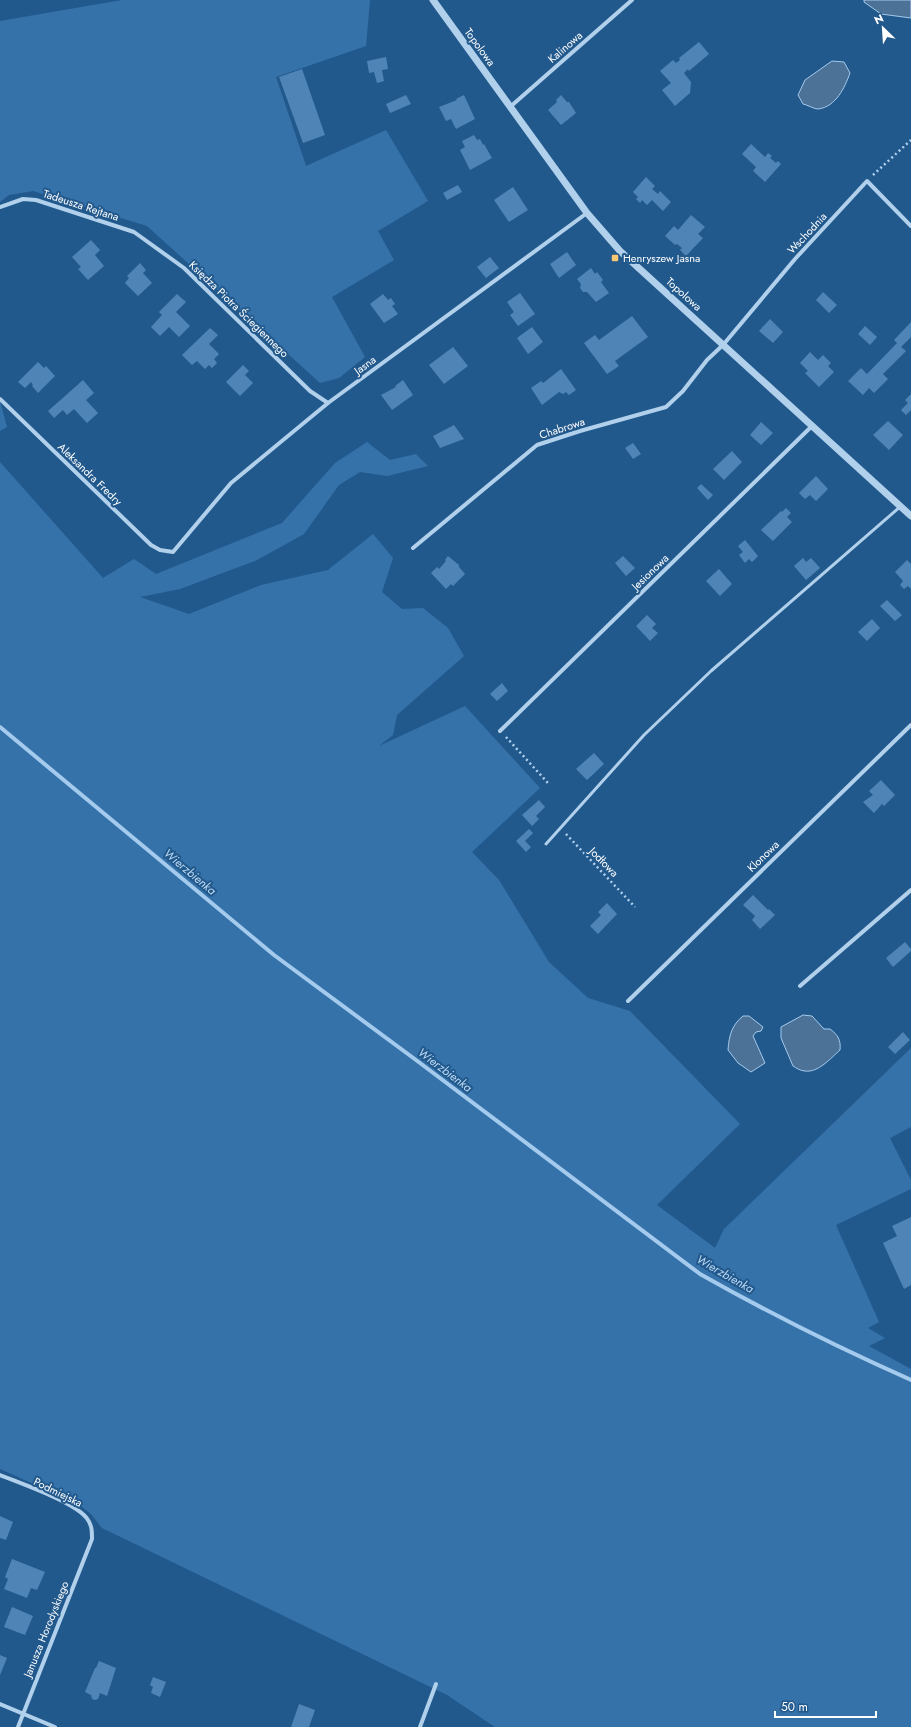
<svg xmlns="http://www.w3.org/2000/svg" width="911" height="1727" viewBox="0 0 911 1727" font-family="Jost,sans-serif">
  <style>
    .green { fill: #3672aa }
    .water { fill: #4c7297; stroke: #a4cbed }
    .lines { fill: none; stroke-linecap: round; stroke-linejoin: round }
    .stream { stroke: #a4cbed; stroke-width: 4 }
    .building { fill: #4f84b6 }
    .path { stroke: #b0d0eb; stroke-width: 2.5; stroke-dasharray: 2 3; stroke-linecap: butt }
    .service { stroke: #b0d0eb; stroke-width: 3 }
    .minor { stroke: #b0d0eb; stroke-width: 4 }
    .tertiary { stroke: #b0d0eb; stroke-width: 7 }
    .poi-dot { fill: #f7c772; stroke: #22598d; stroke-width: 1.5 }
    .labels { text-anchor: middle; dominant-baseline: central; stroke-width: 4; stroke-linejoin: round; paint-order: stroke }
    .street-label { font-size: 11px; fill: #fff; stroke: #22598d }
    .poi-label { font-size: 11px; fill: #fff; stroke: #22598d; text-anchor: start }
    .water-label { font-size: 12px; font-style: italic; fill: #bcd9f3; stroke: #22598d }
  </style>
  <rect width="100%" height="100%" fill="#22598d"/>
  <g class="green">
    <polygon points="122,0 370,0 366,46 276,77 306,166 386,130 428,201 378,231 394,260 332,297 365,357 339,378 320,383 147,226 33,191 9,195 0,202 0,21"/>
    <polygon points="0,401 7,427 0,431"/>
    <polygon points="367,442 390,460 416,454 428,466 387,476 360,472 339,485 304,534 257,560 180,589 140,597 189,614 261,585 328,570 373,534 393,558 382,592 402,609 423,608 448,628 464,656 397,715 393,735 379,746 465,706 540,788 472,852 499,880 549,962 588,998 630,1011 740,1124 657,1205 715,1248 724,1229 911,1048 911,1127 890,1138 911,1180 911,1189 836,1225 879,1322 868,1328 885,1338 869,1346 911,1369 911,1727 495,1727 447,1695 102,1528 91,1514 77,1503 0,1469 0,462 103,578 134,559 156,574 282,523 335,463"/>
  </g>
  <g class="water">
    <polygon points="864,0 911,0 911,18 881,14 864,2"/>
    <path d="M832,61l12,1 6,11c-5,14 -14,34 -32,36 -4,0 -10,-4 -15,-5l-5,-9 7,-15z"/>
    <path d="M803,1015l9,1 12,13h6c8,6 11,11 10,21 -9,8 -22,23 -35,21 -4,0 -9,-3 -12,-5l-12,-28v-11z"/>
    <path d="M743,1016h6l14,11 -2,4 -5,1 -3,4 12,27 -14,9 -13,-9 -10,-13c1,-15 4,-25 15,-34z"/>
  </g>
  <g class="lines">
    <path class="stream" d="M0,727l274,228 142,105 284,214c69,39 139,74 211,106"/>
  </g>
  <g class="building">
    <polygon points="699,42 709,54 689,71 688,69 684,73 691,82 690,93 675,106 662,90 671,83 660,71 673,60 676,63 680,60 679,58"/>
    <polygon points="386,57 388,69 382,70 384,81 377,83 374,72 369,73 367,61"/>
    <polygon points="302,69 325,135 303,143 279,77"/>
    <polygon points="406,95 411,104 390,113 386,104"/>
    <polygon points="464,95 475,119 456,129 451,119 446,121 439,107 457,100 456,99"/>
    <polygon points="561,95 567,102 569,102 576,113 561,125 548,110 557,102 556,100"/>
    <polygon points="474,135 477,140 480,139 483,145 484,144 492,158 470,170 460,150 465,147 462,141"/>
    <polygon points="751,144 765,157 768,153 772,156 770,158 776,163 778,161 781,164 765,182 753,171 756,167 742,154"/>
    <polygon points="646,177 655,186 652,189 658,194 660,191 671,202 663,211 652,200 647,205 642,200 640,203 636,199 638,197 633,192"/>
    <polygon points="458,185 462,192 447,200 443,193"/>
    <polygon points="513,187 528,210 509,222 494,200"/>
    <polygon points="691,215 705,227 698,234 703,238 686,256 680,250 682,248 677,244 675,245 665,236 674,226 678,230"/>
    <polygon points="91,240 100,250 95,255 104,266 88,280 78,269 81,267 72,257"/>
    <polygon points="567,252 576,265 559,278 550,264"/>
    <polygon points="490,257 499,268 486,278 477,267"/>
    <polygon points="140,263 146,270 143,273 152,283 138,296 125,283 129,278 127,276"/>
    <polygon points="591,268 595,274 597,272 603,280 601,282 609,293 596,302 587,292 583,292 580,288 581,284 577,279"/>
    <polygon points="823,292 837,305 829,313 816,300"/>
    <polygon points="520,293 535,314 518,326 510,315 514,312 507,302"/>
    <polygon points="177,294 186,302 176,312 190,326 179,337 169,327 160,336 151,327 162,315 159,312"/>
    <polygon points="383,294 388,300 391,298 395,304 392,306 398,314 384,323 370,304"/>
    <polygon points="632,316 648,337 615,361 619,366 607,374 584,343 595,335 599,340"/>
    <polygon points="770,319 783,332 773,343 759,331"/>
    <polygon points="911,322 911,337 901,347 906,351 883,374 888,379 874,393 869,388 863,395 848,381 861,368 867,374 897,343 894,340"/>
    <polygon points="865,326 877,337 870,345 858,334"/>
    <polygon points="532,327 543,342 528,354 517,338"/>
    <polygon points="210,328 218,335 209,344 219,354 214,359 217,363 212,368 209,365 205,369 197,361 192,365 182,355"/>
    <polygon points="453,347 468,366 444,384 429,365"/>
    <polygon points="810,352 818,360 823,355 831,363 828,366 834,372 819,387 805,373 808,371 800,363"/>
    <polygon points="38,362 44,368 46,366 55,376 38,393 32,386 33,385 31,382 25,388 18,382"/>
    <polygon points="243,365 249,371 245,375 253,383 240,396 226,382"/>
    <polygon points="561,369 576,390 569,395 566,392 563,394 559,392 542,405 531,388 541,381 543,383"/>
    <polygon points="83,380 94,393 86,400 98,413 87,423 74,409 67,415 63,410 54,418 48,411"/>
    <polygon points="403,380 413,395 392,410 381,395 396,387 395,386"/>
    <polygon points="911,394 911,410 906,415 901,410 908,403 905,400"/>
    <polygon points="888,421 903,435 889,450 873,435"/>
    <polygon points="761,422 773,433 761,445 750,435"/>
    <polygon points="454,425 464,439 440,448 433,436"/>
    <polygon points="633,443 641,454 633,459 625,448"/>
    <polygon points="732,451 742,462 724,480 713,469"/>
    <polygon points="816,476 828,489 816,501 810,495 805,499 799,493"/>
    <polygon points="701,484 713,495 708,500 697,488"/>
    <polygon points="786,508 791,513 787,517 792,522 773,541 761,530 781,511 782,512"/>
    <polygon points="745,540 758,556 752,562 749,559 745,563 739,555 743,552 738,546"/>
    <polygon points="448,556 459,565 459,567 465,574 453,586 451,584 446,589 431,573 437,567 439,569 446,561 445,560"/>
    <polygon points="623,556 635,568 626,576 615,563"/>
    <polygon points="803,558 806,562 811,558 820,568 806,580 794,566"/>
    <polygon points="907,560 911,564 911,589 908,586 904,589 900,585 903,581 895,572"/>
    <polygon points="719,569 732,584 720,596 706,581"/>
    <polygon points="887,600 902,615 895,621 880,606"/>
    <polygon points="647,615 656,624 652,628 658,633 650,641 636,626"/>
    <polygon points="872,619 880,628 867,641 858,632"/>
    <polygon points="502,683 508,691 497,701 490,694"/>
    <polygon points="594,753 604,764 587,780 576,769"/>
    <polygon points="881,780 895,795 884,806 882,804 874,813 863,802 873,795 869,791"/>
    <polygon points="539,800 545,807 536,816 539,819 532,826 522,815"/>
    <polygon points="529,829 533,833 525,841 531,847 526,852 516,841"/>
    <polygon points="753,895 768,910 769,909 775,915 760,929 752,920 755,916 743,905"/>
    <polygon points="607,903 617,914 598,934 590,926 601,915 598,912"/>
    <polygon points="905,942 911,949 911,951 893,967 886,958"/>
    <polygon points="903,1032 910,1040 895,1054 888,1047"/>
    <polygon points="911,1217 911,1285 904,1289 883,1243 897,1236 892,1226"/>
    <polygon points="0,1516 13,1522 6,1540 0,1538"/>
    <polygon points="12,1559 45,1572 37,1590 31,1588 27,1598 4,1589 8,1579 5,1577"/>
    <polygon points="12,1607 33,1616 25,1635 4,1627"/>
    <polygon points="0,1655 7,1658 0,1675"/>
    <polygon points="99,1661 116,1668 107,1696 100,1693 98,1699 95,1700 92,1699 91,1695 85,1692 95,1668 96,1668"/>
    <polygon points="153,1677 166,1682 160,1697 151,1693 153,1687 150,1685"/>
    <polygon points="299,1704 315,1710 309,1727 291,1727"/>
  </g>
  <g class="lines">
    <g class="path">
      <polyline points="873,175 911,140"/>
      <polyline points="506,737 548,783"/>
      <polyline points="566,834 635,907"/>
    </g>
    <polyline class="service" points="546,844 644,735 711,671 901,506"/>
    <g class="minor">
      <polyline points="510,107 632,0"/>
      <polyline points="0,207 23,199 36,200 134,232 184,268 310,391 328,403"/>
      <polyline points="0,399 151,545 160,550 173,552 231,483 328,403 587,213"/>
      <polyline points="413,548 537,445 580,431 666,407 683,391 707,360 723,345 795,259 867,181 911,226"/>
      <polyline points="500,731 812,426"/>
      <polyline points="800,986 911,890"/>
      <polyline points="628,1001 911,725"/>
      <path d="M0,1475c20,8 78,28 88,45 4,6 4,12 4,19l-74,188"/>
      <polyline points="0,1704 55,1727"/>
      <polyline points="420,1727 436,1684"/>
    </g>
    <polyline class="tertiary" points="433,0 587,213 620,251 911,516"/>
  </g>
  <rect class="poi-dot" x="611" y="254" width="8" height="8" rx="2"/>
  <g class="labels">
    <g class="street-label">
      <text transform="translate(480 47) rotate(54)">Topolowa</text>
      <text transform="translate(565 47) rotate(-41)">Kalinowa</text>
      <text transform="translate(81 205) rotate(18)">Tadeusza Rejtana</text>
      <text transform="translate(807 233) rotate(-47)">Wschodnia</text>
      <text transform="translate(684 294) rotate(42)">Topolowa</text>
      <text transform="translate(239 309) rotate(44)">Księdza Piotra Ściegiennego</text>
      <text transform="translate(365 365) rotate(-36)">Jasna</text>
      <text transform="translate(562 428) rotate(-18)">Chabrowa</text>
      <text transform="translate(90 474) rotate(44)">Aleksandra Fredry</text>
      <text transform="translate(650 572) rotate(-44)">Jesionowa</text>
      <text transform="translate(763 856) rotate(-44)">Klonowa</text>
      <text transform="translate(604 862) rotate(46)">Jodłowa</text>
      <text transform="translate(58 1492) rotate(26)">Podmiejska</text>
      <text transform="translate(46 1629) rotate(-68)">Janusza Horodyskiego</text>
    </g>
    <g class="poi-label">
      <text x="623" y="258">Henryszew Jasna</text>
    </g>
    <g class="water-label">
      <text transform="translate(190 872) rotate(40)">Wierzbienka</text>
      <text transform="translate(445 1070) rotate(37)">Wierzbienka</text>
      <text transform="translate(725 1274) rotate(30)">Wierzbienka</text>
    </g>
  </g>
  <g transform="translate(883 28) rotate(335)" stroke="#22598d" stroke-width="3" paint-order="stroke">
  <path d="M0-3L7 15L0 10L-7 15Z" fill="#ffffff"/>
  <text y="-6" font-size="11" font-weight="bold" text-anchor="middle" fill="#ffffff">N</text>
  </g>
  <path d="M775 1711v6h101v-6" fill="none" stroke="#ffffff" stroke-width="2"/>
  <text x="781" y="1711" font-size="12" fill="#ffffff" stroke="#22598d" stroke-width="3" paint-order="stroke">50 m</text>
</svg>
